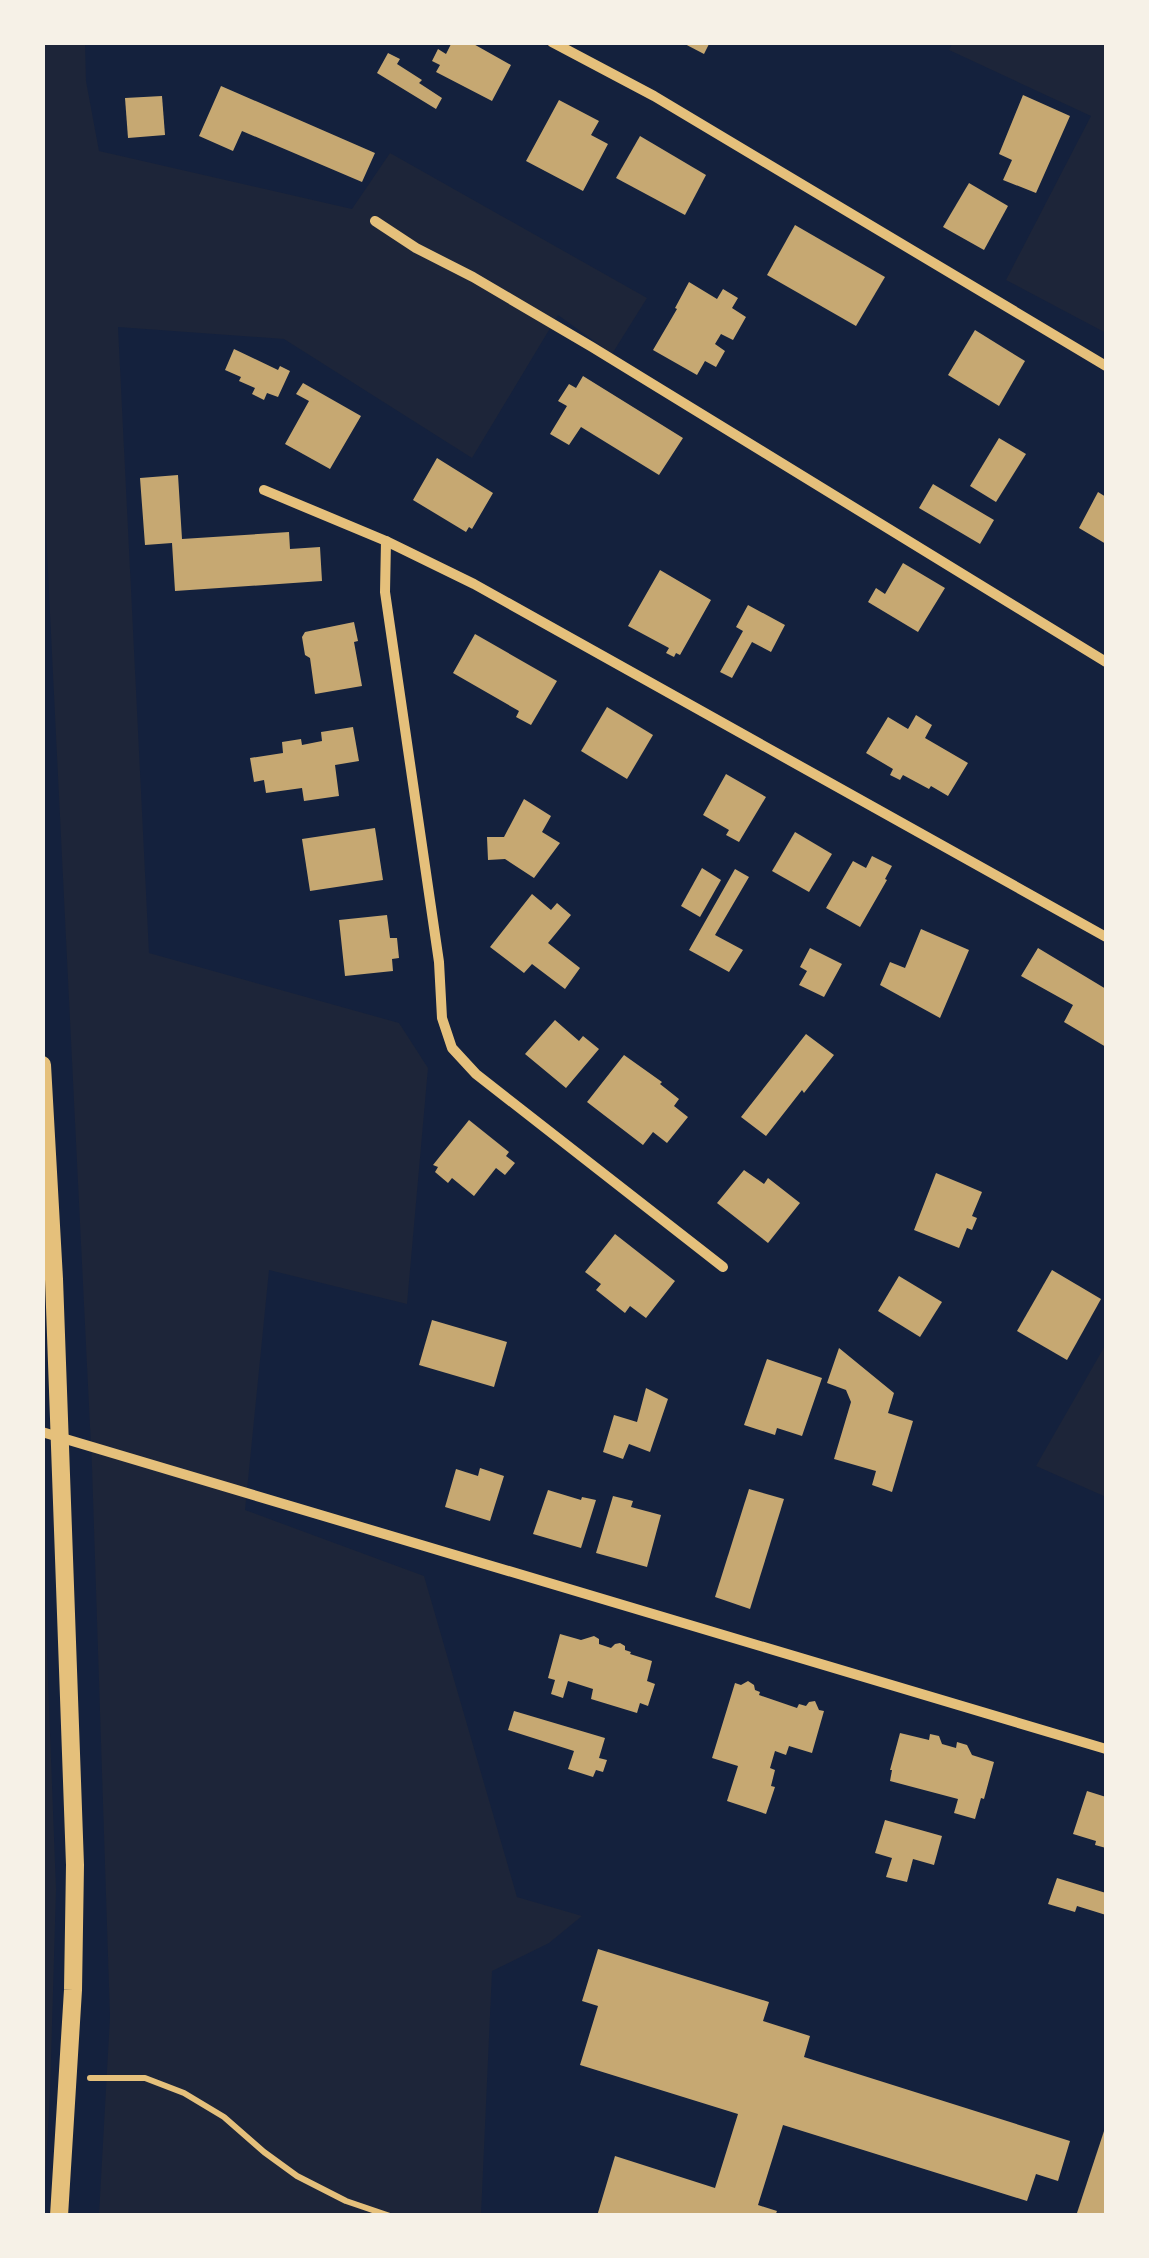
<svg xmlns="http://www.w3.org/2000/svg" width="1149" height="2258" viewBox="0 0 1149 2258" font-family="'Public Sans',sans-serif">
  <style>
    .green { fill: #1d2539 }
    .building { fill: #c6a872 }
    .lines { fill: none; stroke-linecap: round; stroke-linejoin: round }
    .path { stroke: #e5c07b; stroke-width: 6 }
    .minor { stroke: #e5c07b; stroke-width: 10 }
    .tertiary { stroke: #e5c07b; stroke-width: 18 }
  </style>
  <rect width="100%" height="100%" fill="#14213d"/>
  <g class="green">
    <polygon points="953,42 1106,43 1106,333 1006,280 1091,116 949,50"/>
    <polygon points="42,43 85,43 86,81 99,151 352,209 390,153 647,298 612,354 558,315 472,458 284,339 118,327 149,953 399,1023 428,1068 407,1304 269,1270 245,1510 424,1576 517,1897 582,1916 549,1943 492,1971 481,2215 99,2215 110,2017 92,1467 43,471"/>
    <polygon points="1106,1344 1106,1497 1036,1466"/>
    <polygon points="43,1550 56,1889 50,2094 43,2213"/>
  </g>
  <g class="building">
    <polygon points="452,42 470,42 511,65 492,101 436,72 440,65 432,61 438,49 446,54"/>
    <polygon points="681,42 710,42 704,54"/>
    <polygon points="388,53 400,59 397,64 422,80 419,83 442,98 436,109 377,73"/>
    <polygon points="221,86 375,153 362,182 242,131 233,151 199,136"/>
    <polygon points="1023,95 1070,116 1036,193 1003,180 1012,160 999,154"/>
    <polygon points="162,96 165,135 128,138 125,98"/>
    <polygon points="559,100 599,121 591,135 608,144 583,191 526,161"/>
    <polygon points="640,136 706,175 685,215 616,178"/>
    <polygon points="969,183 1008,206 984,250 943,227"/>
    <polygon points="795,225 885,277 856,326 767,275"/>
    <polygon points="689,282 717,299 723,289 738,298 732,308 746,317 733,340 721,334 715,344 725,351 716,367 705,361 697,375 653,350 677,309 675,308"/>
    <polygon points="975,330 1025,361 999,406 948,375"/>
    <polygon points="234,349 278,370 280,366 290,371 278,397 267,393 264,400 252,394 255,388 239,381 241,377 225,370"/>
    <polygon points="583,376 683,438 659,475 581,427 569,445 550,434 567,406 558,401 569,384 576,388"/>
    <polygon points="303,383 361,416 330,469 285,444 309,401 296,394"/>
    <polygon points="999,438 1026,454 996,502 970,486"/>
    <polygon points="437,458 493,493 472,529 469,527 466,532 413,500"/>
    <polygon points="178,475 182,539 289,532 290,549 320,547 322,581 175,591 172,543 145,545 140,478"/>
    <polygon points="933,484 994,520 980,544 919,508"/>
    <polygon points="1098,492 1106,497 1106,544 1079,528"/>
    <polygon points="903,563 945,588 918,632 868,602 876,588 885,594"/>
    <polygon points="660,570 711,600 680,655 676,653 674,657 666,653 669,648 628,626"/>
    <polygon points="748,605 785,625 771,652 752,642 732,678 720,672 743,631 736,627"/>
    <polygon points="354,622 358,641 354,642 362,686 315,694 310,658 305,655 302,637 305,632"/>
    <polygon points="475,634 557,681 531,725 516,717 519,711 453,673"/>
    <polygon points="607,707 653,735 627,779 581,751"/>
    <polygon points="916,715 932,725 925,738 968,763 948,796 931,786 929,789 903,775 900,780 890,775 893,769 866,753 888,717 908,729"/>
    <polygon points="353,727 359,761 335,765 339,796 304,801 302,788 266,793 264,780 254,782 250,758 283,753 282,742 301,739 302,745 322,741 321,732"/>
    <polygon points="726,774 766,797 739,842 726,835 729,830 703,815"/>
    <polygon points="524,799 551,816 542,832 560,843 534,878 505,859 488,860 487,837 504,837"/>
    <polygon points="375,828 383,880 310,891 302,839"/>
    <polygon points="795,832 832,854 809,892 772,871"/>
    <polygon points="872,856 892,866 885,879 887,880 860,927 826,908 853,861 866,868"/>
    <polygon points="702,868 721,880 700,917 681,906"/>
    <polygon points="735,869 749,877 715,935 743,950 729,972 689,950"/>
    <polygon points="532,894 551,910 557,903 571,915 548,943 580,968 565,989 532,964 524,973 490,947"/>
    <polygon points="387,915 390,938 397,938 399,958 392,959 393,971 345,976 339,920"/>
    <polygon points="921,929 969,950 940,1018 880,985 890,962 905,968"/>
    <polygon points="810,948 842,964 824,997 799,985 807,971 800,967"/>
    <polygon points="1038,948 1106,989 1106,1047 1064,1022 1073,1005 1021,976"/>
    <polygon points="555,1020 579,1041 583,1036 599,1049 566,1088 525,1054"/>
    <polygon points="806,1034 834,1055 804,1093 802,1090 766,1136 741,1117"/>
    <polygon points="624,1055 662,1082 660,1084 679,1099 674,1106 688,1117 667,1143 653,1132 643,1145 587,1102"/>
    <polygon points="469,1120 509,1152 506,1156 515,1163 505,1175 496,1168 474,1196 452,1178 448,1183 435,1172 438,1167 433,1165"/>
    <polygon points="744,1170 764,1184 768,1178 800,1203 768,1243 717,1203"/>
    <polygon points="936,1173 982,1192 972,1216 977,1218 972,1230 967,1228 959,1248 914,1230"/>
    <polygon points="615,1234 675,1281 646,1318 630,1306 625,1313 596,1290 601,1284 585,1272"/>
    <polygon points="1052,1270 1101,1299 1067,1360 1017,1331"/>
    <polygon points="899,1276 942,1302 920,1337 878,1311"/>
    <polygon points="432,1320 507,1342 494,1387 419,1365"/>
    <polygon points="839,1348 894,1393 888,1413 913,1421 892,1492 872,1485 876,1471 834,1459 851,1402 846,1390 827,1383"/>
    <polygon points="767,1359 822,1378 802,1436 777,1428 775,1435 744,1425"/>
    <polygon points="646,1388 668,1399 650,1452 629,1444 623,1459 603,1452 614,1415 637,1422"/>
    <polygon points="480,1468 504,1476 490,1521 445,1507 456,1469 478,1476"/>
    <polygon points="749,1489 784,1499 750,1609 715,1597"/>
    <polygon points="548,1490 581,1500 582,1497 596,1500 581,1548 533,1534"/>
    <polygon points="613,1496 633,1501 631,1507 661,1515 647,1567 596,1553"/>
    <polygon points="560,1634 581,1640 594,1636 599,1639 599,1644 611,1648 615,1644 620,1643 625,1646 625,1650 631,1652 630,1654 652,1661 647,1681 655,1684 648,1706 640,1703 637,1713 591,1699 593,1689 568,1681 563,1698 551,1694 555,1680 548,1678"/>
    <polygon points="748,1681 754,1685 755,1690 760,1692 759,1695 797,1708 799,1704 806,1706 809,1702 815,1701 819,1710 824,1711 812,1753 789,1746 786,1755 775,1751 770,1768 775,1770 771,1786 775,1787 766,1814 727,1801 738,1766 712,1758 735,1683 741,1685"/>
    <polygon points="514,1711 605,1738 599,1758 607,1760 603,1772 596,1770 593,1777 568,1769 574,1751 508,1730"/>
    <polygon points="900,1733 929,1740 930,1734 939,1736 942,1744 956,1748 957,1742 967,1745 972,1755 994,1762 984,1799 981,1798 975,1819 954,1813 958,1799 890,1781 892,1770 890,1770"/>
    <polygon points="1087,1791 1106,1797 1106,1848 1095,1845 1096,1841 1073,1834"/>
    <polygon points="885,1820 942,1836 934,1865 913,1859 907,1882 886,1877 892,1858 875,1853"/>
    <polygon points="1057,1878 1106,1893 1106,1915 1077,1906 1075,1912 1048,1904"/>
    <polygon points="598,1949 769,2002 763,2021 810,2036 804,2057 1070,2141 1058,2181 1036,2174 1027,2201 783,2125 758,2205 777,2211 775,2216 597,2216 615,2156 715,2188 738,2114 580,2065 598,2006 582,2001"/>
    <polygon points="1106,2125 1106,2216 1076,2216"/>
  </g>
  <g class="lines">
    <polyline class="path" points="90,2078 145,2078 184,2093 224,2117 264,2152 297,2176 346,2201 390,2216"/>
    <g class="minor">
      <polyline points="552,42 654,96 1106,366"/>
      <polyline points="375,221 416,248 473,277 592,347 1106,662"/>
      <polyline points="264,490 386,541 474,584 1106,937"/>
      <polyline points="386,541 385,592 439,962 442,1018 452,1048 476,1074 723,1267"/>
      <polyline points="42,1432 1106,1749"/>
    </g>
    <polyline class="tertiary" points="42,1065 54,1279 75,1865 73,1990 59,2216"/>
  </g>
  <rect width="1149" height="2258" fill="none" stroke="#f6f1e7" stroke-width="90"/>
</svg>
